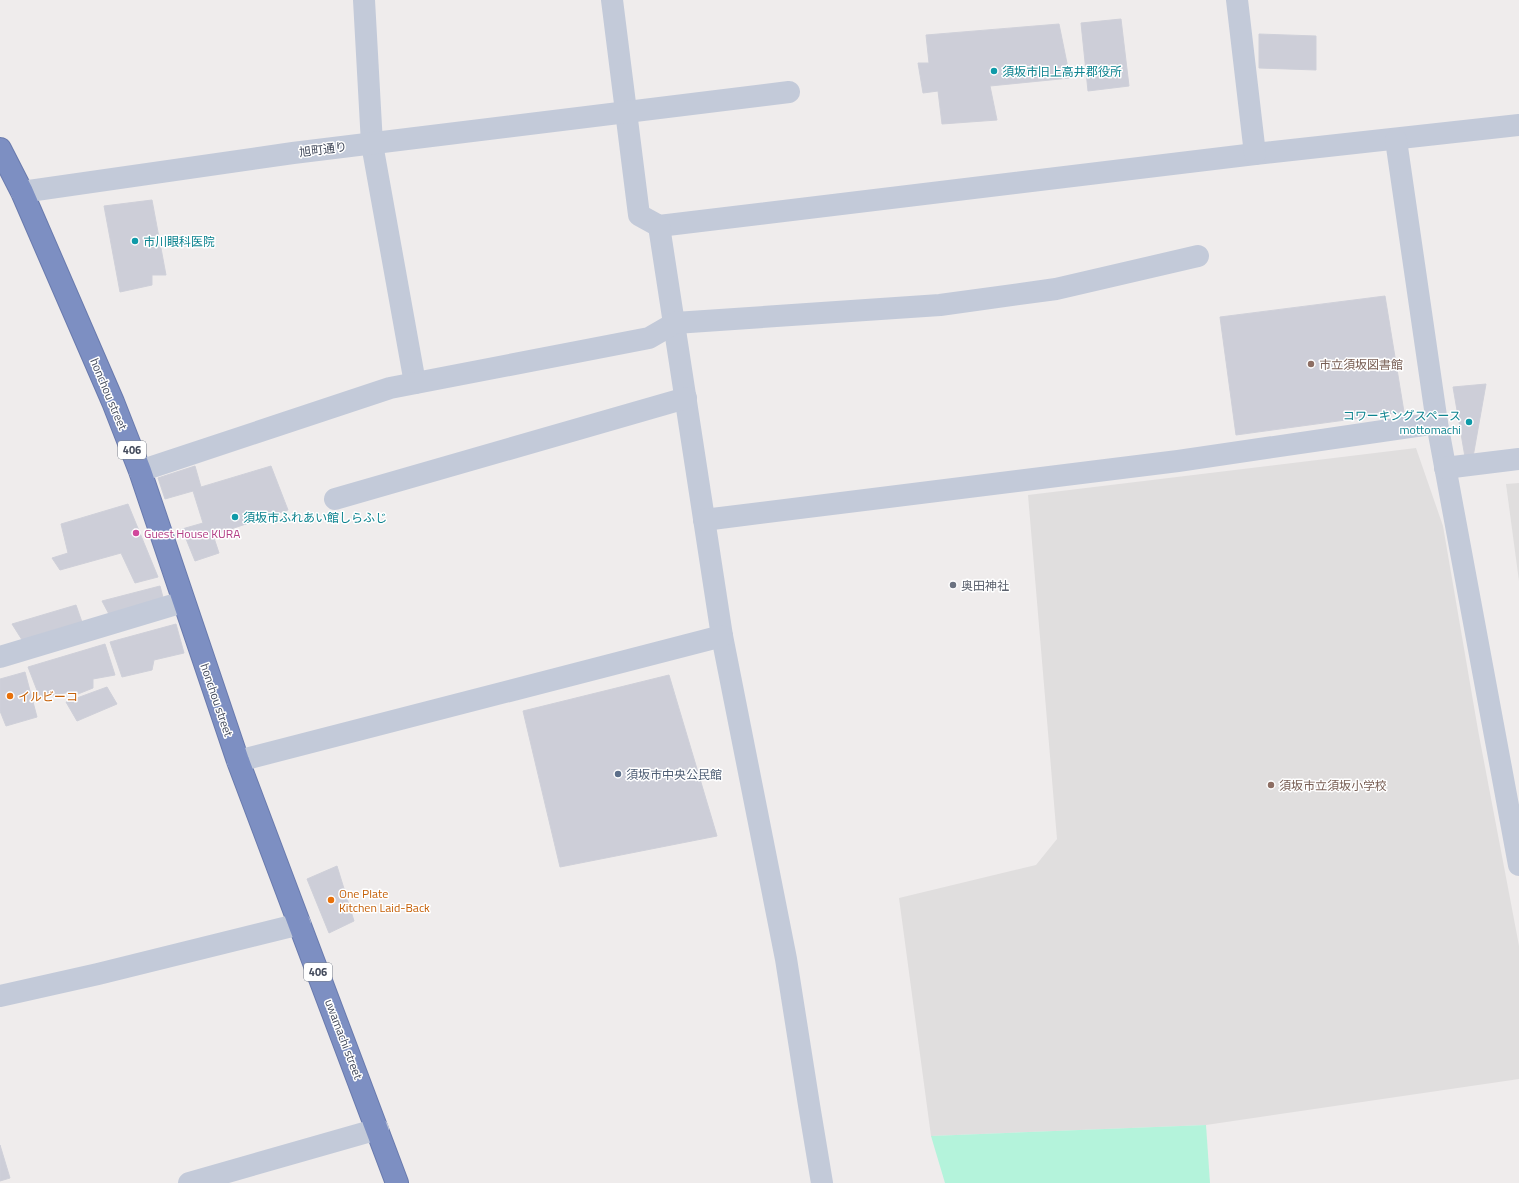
<svg xmlns="http://www.w3.org/2000/svg" width="1519" height="1183" viewBox="0 0 1519 1183" font-family="'Titillium Web','Noto Sans JP',sans-serif">
  <style>
    .education { fill: #e0dede }
    .green { fill: #b4f3db }
    .building { fill: #cdced8; stroke: #cfd0d9 }
    .lines { fill: none; stroke-linecap: round; stroke-linejoin: round }
    .highway-casing { stroke: #697aad; stroke-width: 24 }
    .minor { stroke: #c3cad9; stroke-width: 22 }
    .highway { stroke: #7d8fc2; stroke-width: 22 }
    .culture-dot { fill: #0f9aa8; stroke: #fff; stroke-width: 1.5 }
    .education-dot { fill: #8d6e63; stroke: #fff; stroke-width: 1.5 }
    .hotel-dot { fill: #d1479c; stroke: #fff; stroke-width: 1.5 }
    .worship-dot { fill: #6b7280; stroke: #fff; stroke-width: 1.5 }
    .food-dot { fill: #e8710a; stroke: #fff; stroke-width: 1.5 }
    .service-dot { fill: #5c6f8a; stroke: #fff; stroke-width: 1.5 }
    .labels { text-anchor: middle; dominant-baseline: central; stroke-width: 3; stroke-linejoin: round; paint-order: stroke }
    .shield { fill: #fff; stroke: #7b808c; stroke-width: 1 }
    .shield-label { font-size: 11px; font-weight: bold; fill: #434a5b }
    .culture-label { font-size: 12px; fill: #0d838f; stroke: #fff; text-anchor: start }
    .street-label { font-size: 12px; fill: #434a5b; stroke: #fff }
    .education-label { font-size: 12px; fill: #785e54; stroke: #fff; text-anchor: start }
    .hotel-label { font-size: 12px; fill: #b23c85; stroke: #fff; text-anchor: start }
    .worship-label { font-size: 12px; fill: #5b616d; stroke: #fff; text-anchor: start }
    .food-label { font-size: 12px; fill: #c56008; stroke: #fff; text-anchor: start }
    .service-label { font-size: 12px; fill: #4e5e75; stroke: #fff; text-anchor: start }
  </style>
  <rect width="100%" height="100%" fill="#efecec"/>
  <g class="education">
    <polygon points="1416,448 1443,526 1478,730 1517,935 1519,946 1519,1079 1206,1125 931,1136 899,898 1036,865 1057,839 1028,495"/>
    <polygon points="1519,483 1519,581 1506,484"/>
  </g>
  <polygon class="green" points="1206,1125 1210,1183 945,1183 931,1136"/>
  <g class="building">
    <polygon points="1121,19 1129,86 1088,91 1081,23"/>
    <polygon points="1059,24 1070,78 990,86 997,120 942,124 938,91 923,93 918,63 929,63 926,35"/>
    <polygon points="1259,34 1316,36 1316,70 1259,68"/>
    <polygon points="152,200 166,275 152,275 152,285 120,292 104,206"/>
    <polygon points="1385,296 1404,412 1236,435 1220,317"/>
    <polygon points="1486,384 1473,457 1465,457 1453,387"/>
    <polygon points="195,466 201,487 271,466 288,510 213,535 219,553 195,561 182,529 203,523 193,491 165,499 158,478"/>
    <polygon points="128,504 158,577 135,583 121,553 60,570 52,558 68,553 61,524"/>
    <polygon points="160,586 164,601 110,616 102,601"/>
    <polygon points="76,605 83,625 24,643 12,624"/>
    <polygon points="176,624 184,653 154,660 152,670 122,677 110,642"/>
    <polygon points="105,644 115,675 93,679 93,688 78,694 70,692 40,698 28,667"/>
    <polygon points="25,672 37,717 6,726 0,711 0,679"/>
    <polygon points="669,675 717,836 560,867 523,711"/>
    <polygon points="107,687 117,704 77,721 66,702"/>
    <polygon points="337,866 354,921 329,933 307,879"/>
    <polygon points="0,1145 10,1178 0,1181"/>
  </g>
  <g class="lines">
    <defs>
      <polyline id="highway" points="0,149 22,192 113,402 140,471 238,761 397,1183"/>
    </defs>
    <use href="#highway" class="highway-casing"/>
    <g class="minor">
      <polyline points="364,0 372,144 415,383"/>
      <polyline points="612,0 639,215 659,226 1255,154 1519,125"/>
      <polyline points="1237,0 1255,154"/>
      <polyline points="1396,140 1437,423 1519,865"/>
      <polyline points="22,192 293,153 789,92"/>
      <polyline points="659,226 722,636 786,959 809,1105 822,1183"/>
      <polyline points="1445,468 1519,459"/>
      <polyline points="140,471 390,388 649,338 675,323 940,305 1056,289 1198,256"/>
      <polyline points="335,499 686,398"/>
      <polyline points="704,520 1178,461 1437,423"/>
      <polyline points="0,657 183,602"/>
      <polyline points="238,761 722,636"/>
      <polyline points="0,996 98,974 300,924"/>
      <polyline points="189,1183 378,1129"/>
    </g>
    <use href="#highway" class="highway"/>
  </g>
  <g class="culture-dot">
    <circle cx="994" cy="71" r="4"/>
    <circle cx="135" cy="241" r="4"/>
    <circle cx="1469" cy="422" r="4"/>
    <circle cx="235" cy="517" r="4"/>
  </g>
  <g class="education-dot">
    <circle cx="1311" cy="364" r="4"/>
    <circle cx="1271" cy="785" r="4"/>
  </g>
  <circle class="hotel-dot" cx="136" cy="533" r="4"/>
  <circle class="worship-dot" cx="953" cy="585" r="4"/>
  <g class="food-dot">
    <circle cx="10" cy="696" r="4"/>
    <circle cx="331" cy="900" r="4"/>
  </g>
  <circle class="service-dot" cx="618" cy="774" r="4"/>
  <g class="labels">
    <g class="shield">
      <rect x="118" y="441" width="28" height="18" rx="3"/>
      <rect x="304" y="963" width="28" height="18" rx="3"/>
    </g>
    <g class="shield-label">
      <text x="132" y="450">406</text>
      <text x="318" y="972">406</text>
    </g>
    <g class="culture-label">
      <text x="1002" y="71">須坂市旧上高井郡役所</text>
      <text x="143" y="241">市川眼科医院</text>
      <text x="1461" y="415" text-anchor="end">コワーキングスペース<tspan x="1461" dy="14">mottomachi</tspan></text>
      <text x="243" y="517">須坂市ふれあい館しらふじ</text>
    </g>
    <g class="street-label">
      <text transform="translate(323 149) rotate(-7)">旭町通り</text>
      <text transform="translate(109 394) rotate(67)">honchou street</text>
      <text transform="translate(217 700) rotate(71)">honchou street</text>
      <text transform="translate(344 1039) rotate(69)">uwamachi street</text>
    </g>
    <g class="education-label">
      <text x="1319" y="364">市立須坂図書館</text>
      <text x="1279" y="785">須坂市立須坂小学校</text>
    </g>
    <g class="hotel-label">
      <text x="144" y="533">Guest House KURA</text>
    </g>
    <g class="worship-label">
      <text x="961" y="585">奥田神社</text>
    </g>
    <g class="food-label">
      <text x="18" y="696">イルビーコ</text>
      <text x="339" y="893">One Plate<tspan x="339" dy="14">Kitchen Laid-Back</tspan></text>
    </g>
    <g class="service-label">
      <text x="626" y="774">須坂市中央公民館</text>
    </g>
  </g>
</svg>
